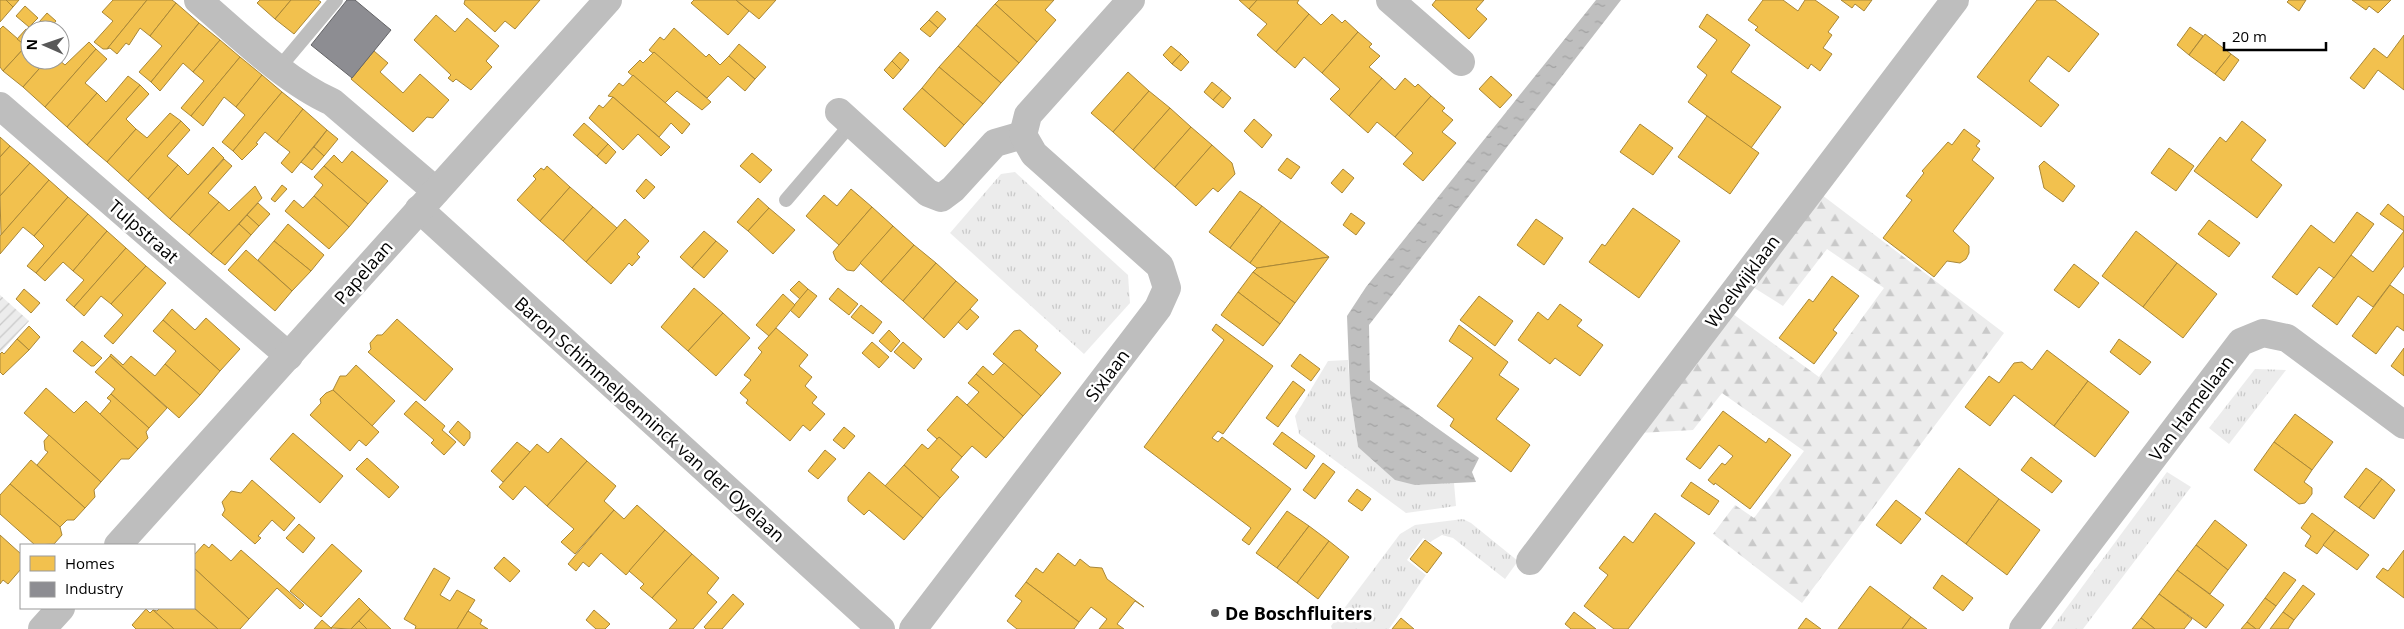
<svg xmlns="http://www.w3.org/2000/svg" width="2404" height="629" viewBox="0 0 2404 629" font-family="'Open Sans',sans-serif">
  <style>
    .grass { fill: url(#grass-tufts) }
    .forest { fill: url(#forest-firs) }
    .garden { fill: url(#garden-furrows) }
    .water { fill: url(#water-ripples) }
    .homes { fill: #f2c14e; stroke: #a98737 }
    .industry { fill: #8d8d92; stroke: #636366 }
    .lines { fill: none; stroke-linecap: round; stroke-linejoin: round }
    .lane { stroke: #bebebe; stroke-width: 14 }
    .street { stroke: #bebebe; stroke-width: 28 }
    .poi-dot { fill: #595959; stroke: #fff; stroke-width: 2 }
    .labels { text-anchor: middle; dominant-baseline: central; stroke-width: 5; stroke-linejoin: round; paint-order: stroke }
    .street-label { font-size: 18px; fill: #000; stroke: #fff }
    .poi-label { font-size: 18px; font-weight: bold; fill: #000; stroke: #fff; text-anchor: start }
  </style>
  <defs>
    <pattern id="grass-tufts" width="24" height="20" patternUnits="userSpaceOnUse" patternTransform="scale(1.25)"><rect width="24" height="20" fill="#ececec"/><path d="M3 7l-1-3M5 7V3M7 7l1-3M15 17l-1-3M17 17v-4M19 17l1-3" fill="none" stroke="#c9c9c9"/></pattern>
    <pattern id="forest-firs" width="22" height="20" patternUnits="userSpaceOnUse" patternTransform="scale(1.25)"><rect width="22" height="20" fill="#ececec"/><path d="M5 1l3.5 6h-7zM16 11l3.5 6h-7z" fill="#c9c9c9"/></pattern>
    <pattern id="garden-furrows" width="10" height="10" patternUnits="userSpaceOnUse" patternTransform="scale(1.25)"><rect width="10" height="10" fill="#ececec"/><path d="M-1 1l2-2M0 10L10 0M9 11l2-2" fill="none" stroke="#c9c9c9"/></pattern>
    <pattern id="water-ripples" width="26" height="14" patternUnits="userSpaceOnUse" patternTransform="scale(1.25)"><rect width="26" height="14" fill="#bfbfbf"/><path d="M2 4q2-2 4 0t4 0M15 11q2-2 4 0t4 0" fill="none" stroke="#a2a2a2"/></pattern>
  </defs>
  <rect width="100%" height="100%" fill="#fff"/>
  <g class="grass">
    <polygon points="1015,172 1128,275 1130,303 1084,354 950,233 1001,174"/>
    <polygon points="1348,360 1350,393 1358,447 1416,485 1454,483 1456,506 1406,513 1299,434 1295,416 1328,361"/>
    <polygon points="2255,369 2286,370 2229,444 2209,428"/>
    <polygon points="2167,472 2191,487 2083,629 2051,629"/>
    <polygon points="1463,519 1471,523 1518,561 1505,579 1453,538 1442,535 1430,542 1423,538 1407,560 1426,575 1389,629 1332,629 1331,626 1400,534 1415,525"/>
  </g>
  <polygon class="forest" points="1818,192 2004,333 1802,603 1713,534 1735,505 1754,518 1804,451 1722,393 1693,430 1639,433 1729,311 1819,377 1884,288 1827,249 1783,306 1748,284"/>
  <polygon class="garden" points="0,295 29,321 0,353"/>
  <polygon class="water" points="1596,0 1621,0 1369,325 1370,380 1479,458 1472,472 1476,482 1415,485 1395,480 1358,447 1350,393 1347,316 1366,287"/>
  <g class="homes">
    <polygon points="0,0 6,0 13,7 0,22"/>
    <polygon points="6,0 19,0 13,7"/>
    <polygon points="113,0 147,0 107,49 103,49 94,42 113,21 102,12"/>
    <polygon points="147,0 172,0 176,3 150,36 140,28 129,45 126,43 117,54 110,48 107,49"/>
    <polygon points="260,0 291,0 275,19 257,3"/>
    <polygon points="291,0 318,0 321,2 294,34 275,19"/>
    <polygon points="465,0 540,0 515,29 505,21 495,32 464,4"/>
    <polygon points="694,0 736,0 749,11 728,35 691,3"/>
    <polygon points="736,0 776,0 759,19"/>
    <polygon points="999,0 1054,0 1045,10 1056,20 1037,42 995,4"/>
    <polygon points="1239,0 1257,0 1249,9"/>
    <polygon points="1257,0 1299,0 1297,3 1309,14 1276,52 1257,35 1267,24 1249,9"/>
    <polygon points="1436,0 1484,0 1476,9 1487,19 1469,39 1432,5"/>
    <polygon points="1763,0 1783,0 1798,11 1805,0 1815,0 1839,17 1828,32 1832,35 1823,48 1832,54 1820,71 1811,64 1808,69 1755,30 1758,27 1748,20"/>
    <polygon points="1841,0 1872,0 1864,11 1855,4 1852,8"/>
    <polygon points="2037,0 2055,0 2099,34 2069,72 2048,56 2029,81 2059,105 2041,127 1977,77"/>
    <polygon points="2289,0 2306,0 2299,11 2287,2"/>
    <polygon points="2352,0 2391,0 2378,13 2369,6 2366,10"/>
    <polygon points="176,3 199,23 151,82 139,72 162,46 150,36"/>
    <polygon points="995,4 1037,42 1019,63 976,25"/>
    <polygon points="25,6 38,18 29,27 16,16"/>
    <polygon points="937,11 946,19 938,28 929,20"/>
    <polygon points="47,13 56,21 48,30 32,30"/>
    <polygon points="1309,14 1321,25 1332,14 1342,23 1345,20 1358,32 1322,73 1304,57 1295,68 1276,52"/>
    <polygon points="1707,14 1750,45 1731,72 1781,107 1751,148 1688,102 1707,75 1697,67 1717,40 1699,27"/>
    <polygon points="436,15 455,32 467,18 499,46 486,61 492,67 471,90 456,79 453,82 448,78 451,75 414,40"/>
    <polygon points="929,20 938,28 930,37 920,29"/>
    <polygon points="199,23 220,40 193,72 183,63 160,91 151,82"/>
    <polygon points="976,25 1019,63 1001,83 958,46"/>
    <polygon points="3,26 26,46 3,71 0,67 0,29"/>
    <polygon points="2190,27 2203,36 2189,55 2177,45"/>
    <polygon points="674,28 706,57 709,54 720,65 729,56 755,79 745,91 728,76 707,98 649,50 660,37 664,40"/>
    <polygon points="26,29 30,32 30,60 47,60 23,87 3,71 26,46 17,39"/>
    <polygon points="1358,32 1372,44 1369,47 1380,56 1369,67 1382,78 1349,116 1330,99 1340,89 1322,73"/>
    <polygon points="2205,34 2231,54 2215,74 2189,55"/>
    <polygon points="2404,35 2404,90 2378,70 2364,89 2350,78 2374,48 2387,58"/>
    <polygon points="220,40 240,57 191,116 181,108 204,81 193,72"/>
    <polygon points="89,42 96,49 45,107 23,87 47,60 59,60 65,65"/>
    <polygon points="739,44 766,67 755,79 729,56"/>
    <polygon points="958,46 1001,83 983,104 939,67"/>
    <polygon points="1171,46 1181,54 1172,64 1163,55"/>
    <polygon points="96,49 107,59 85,83 97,93 67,127 45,107"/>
    <polygon points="374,51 388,63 380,72 403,93 420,74 449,100 433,118 427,117 413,132 351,79"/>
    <polygon points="654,52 711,102 702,110 677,91 665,103 628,72 640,60 643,63"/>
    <polygon points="900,52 909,60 901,70 892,61"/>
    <polygon points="1181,54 1189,62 1181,71 1172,64"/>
    <polygon points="2231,54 2239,60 2224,81 2215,74"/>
    <polygon points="240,57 262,75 236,107 224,97 203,126 191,116"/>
    <polygon points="892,61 901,70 893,79 884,70"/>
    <polygon points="939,67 983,104 964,125 922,88"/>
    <polygon points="1128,72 1149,91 1113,132 1091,113"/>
    <polygon points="262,75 282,92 233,151 222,142 245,115 236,107"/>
    <polygon points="633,75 690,124 682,134 671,123 659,137 613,97 608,96 619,83 623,86"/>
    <polygon points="128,76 140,85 87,145 67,127 97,93 106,102"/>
    <polygon points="1491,76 1512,95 1500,108 1479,89"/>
    <polygon points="1382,78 1395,90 1405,78 1415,87 1418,84 1431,96 1395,137 1377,122 1368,133 1349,116"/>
    <polygon points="1212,82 1222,90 1213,100 1204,92"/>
    <polygon points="140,85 149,94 126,119 136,129 107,162 87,145"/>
    <polygon points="922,88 964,125 945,147 903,109"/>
    <polygon points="1222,90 1231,98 1223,108 1213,100"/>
    <polygon points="1149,91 1170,108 1133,150 1113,132"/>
    <polygon points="282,92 303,109 277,142 265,132 256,143 258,144 242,160 233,151"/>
    <polygon points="1431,96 1445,108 1442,111 1453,120 1442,132 1456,143 1423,181 1403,164 1413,153 1395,137"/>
    <polygon points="613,97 670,147 661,156 638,134 623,150 589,118 599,105 603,108"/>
    <polygon points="1170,108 1191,127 1154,169 1133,150"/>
    <polygon points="303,109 327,130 292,173 281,163 290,152 277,142"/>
    <polygon points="170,113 181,121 128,181 107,162 136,129 147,138"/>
    <polygon points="1707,116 1759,153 1730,194 1678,157"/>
    <polygon points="1254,119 1272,135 1262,148 1244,131"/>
    <polygon points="181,121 190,130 167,156 178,165 148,199 128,181"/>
    <polygon points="2242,121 2266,140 2251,160 2282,185 2257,218 2194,171 2220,137 2226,142"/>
    <polygon points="584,123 608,144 597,156 573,135"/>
    <polygon points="1640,124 1673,148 1653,175 1620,152"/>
    <polygon points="1191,127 1212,145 1175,187 1154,169"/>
    <polygon points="1964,129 1980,141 1976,146 1980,149 1972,160 1994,178 1953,231 1969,246 1969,253 1966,259 1960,263 1947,261 1934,277 1883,238 1912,200 1906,196 1924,173 1922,171 1948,142 1952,145"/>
    <polygon points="327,130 338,139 324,156 314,147"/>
    <polygon points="0,137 10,146 0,157"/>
    <polygon points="608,144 616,152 606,164 597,156"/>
    <polygon points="1212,145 1232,163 1235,174 1218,192 1213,188 1196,206 1175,187"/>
    <polygon points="10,146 30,163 0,196 0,157"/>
    <polygon points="213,147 224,158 170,219 148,199 178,165 188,175"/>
    <polygon points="314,147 324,156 312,170 301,162"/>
    <polygon points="2169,148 2194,166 2176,191 2151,173"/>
    <polygon points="352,151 388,181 368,204 324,166 334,155 342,163"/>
    <polygon points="752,153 772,170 760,183 740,166"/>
    <polygon points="1287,158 1300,167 1291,179 1278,170"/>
    <polygon points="224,159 232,166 208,193 219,202 189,235 170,219"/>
    <polygon points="2044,161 2075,186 2063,202 2044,188 2039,166"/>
    <polygon points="30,163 49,180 1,235 0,196"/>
    <polygon points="324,166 368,204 349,227 314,196 323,185 314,177"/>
    <polygon points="547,166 570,187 540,221 517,200 536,179 533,176 541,168 544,170"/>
    <polygon points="1343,169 1354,178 1342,193 1331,183"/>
    <polygon points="646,179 655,187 644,199 636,191"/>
    <polygon points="49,180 68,197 34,236 23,227 0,254 0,236"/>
    <polygon points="282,185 287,189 275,202 271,199"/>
    <polygon points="255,186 262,198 211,254 189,235 219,202 229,211"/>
    <polygon points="570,187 593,207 563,241 540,221"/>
    <polygon points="851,189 872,207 839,245 806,216 824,195 837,206"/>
    <polygon points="1240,191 1262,206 1230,248 1209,232"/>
    <polygon points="314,196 349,227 329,249 285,211 294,200 303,208"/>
    <polygon points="68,197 88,214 36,273 27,266 44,246 34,236"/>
    <polygon points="758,198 769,208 748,231 737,222"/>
    <polygon points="258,203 270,214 259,226 247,215"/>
    <polygon points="2388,204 2404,217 2404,266 2373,307 2358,296 2337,325 2312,306 2351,255 2373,272 2404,231 2380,214"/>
    <polygon points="1262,206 1281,221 1250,263 1230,248"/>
    <polygon points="593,207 617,228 586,262 563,241"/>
    <polygon points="872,207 893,226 854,271 847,270 836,260 833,252"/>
    <polygon points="769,208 795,230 773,254 748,231"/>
    <polygon points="1633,208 1680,241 1639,298 1589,262 1602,244 1605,246"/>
    <polygon points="2357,212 2374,224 2334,278 2319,267 2297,295 2272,277 2311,225 2334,243"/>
    <polygon points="1351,213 1365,223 1356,235 1343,225"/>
    <polygon points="88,214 107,231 73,271 63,262 45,281 36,273"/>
    <polygon points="247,215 259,226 251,235 239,224"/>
    <polygon points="625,219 649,241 637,254 640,257 632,266 629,263 611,284 586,262"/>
    <polygon points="1536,219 1563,238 1544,265 1517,245"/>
    <polygon points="2209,220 2240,243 2229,257 2198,234"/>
    <polygon points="1281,221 1329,257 1257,268 1250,263"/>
    <polygon points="239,224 251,235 225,265 211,254"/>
    <polygon points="288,224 324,255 311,271 274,241"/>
    <polygon points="893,226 914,245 881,282 860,263"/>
    <polygon points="107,231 126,248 74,307 66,300 84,280 73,271"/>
    <polygon points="704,231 716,241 692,268 680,257"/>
    <polygon points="2136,231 2177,263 2143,307 2102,276"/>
    <polygon points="274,241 311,271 292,291 258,260"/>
    <polygon points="716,241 728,251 704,278 692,268"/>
    <polygon points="914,245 936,263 903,301 881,282"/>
    <polygon points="126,248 146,266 111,304 101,296 84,316 74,307"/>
    <polygon points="246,250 292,291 275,311 228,270"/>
    <polygon points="1329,257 1295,303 1253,272 1257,268"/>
    <polygon points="936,263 956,281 923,319 903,301"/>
    <polygon points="2177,263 2217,294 2183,338 2143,307"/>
    <polygon points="2074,264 2099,283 2079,308 2054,290"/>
    <polygon points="146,266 166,283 113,344 104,336 123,315 111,304"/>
    <polygon points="1253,272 1295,303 1280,324 1238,292"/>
    <polygon points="1832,276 1859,296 1833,330 1837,333 1814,364 1779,338 1809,299 1813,302"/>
    <polygon points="799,281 808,289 800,299 790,290"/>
    <polygon points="956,281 978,300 944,338 923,319"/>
    <polygon points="2390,285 2404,295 2404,331 2397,326 2376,354 2352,336"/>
    <polygon points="694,288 723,313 688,351 661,327"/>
    <polygon points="838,288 858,304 849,315 829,299"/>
    <polygon points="24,289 40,303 31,313 16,299"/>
    <polygon points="808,289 817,296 799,318 790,310"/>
    <polygon points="1238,292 1280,324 1263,346 1221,315"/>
    <polygon points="783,294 795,305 769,336 756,325"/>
    <polygon points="1479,296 1513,321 1495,346 1460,320"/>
    <polygon points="1560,304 1582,320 1577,326 1603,345 1580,376 1555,358 1550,364 1518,340 1538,312 1548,320"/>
    <polygon points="861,305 882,322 873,334 851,317"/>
    <polygon points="172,309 195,330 206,318 240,349 220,371 163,320"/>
    <polygon points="970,309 979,317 967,330 958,322"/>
    <polygon points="723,313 750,338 716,376 688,351"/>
    <polygon points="397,319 453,369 425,401 368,352 371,349 370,343 377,335 382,335"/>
    <polygon points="163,320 220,371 200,395 165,364 176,351 153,331"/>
    <polygon points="1216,324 1273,366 1223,434 1218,431 1212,438 1218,442 1222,437 1291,489 1249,545 1242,540 1251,528 1144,447 1224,340 1212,330"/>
    <polygon points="1459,325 1508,362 1499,375 1519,389 1496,419 1530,445 1511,472 1450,426 1454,419 1437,406 1473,358 1449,341"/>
    <polygon points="29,326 40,337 29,350 17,339"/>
    <polygon points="776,328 808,355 799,366 812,377 805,386 817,397 812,403 825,414 810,431 803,425 790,441 746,403 748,400 740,393 751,380 744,375 762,352 758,348"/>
    <polygon points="889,330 900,341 891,352 879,341"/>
    <polygon points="1020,330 1038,346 1035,350 1061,373 1041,396 993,354 1014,331"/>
    <polygon points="17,339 29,350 3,375 0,372 0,354 2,352 4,354"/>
    <polygon points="2119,339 2151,362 2140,375 2110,352"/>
    <polygon points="82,341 102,358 94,366 91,366 73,351"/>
    <polygon points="872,342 889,357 879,368 862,353"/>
    <polygon points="903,342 922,359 914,369 894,352"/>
    <polygon points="2404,348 2404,376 2391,366"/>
    <polygon points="2047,350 2088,381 2054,426 2014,395 1990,426 1965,407 1989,376 1999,383 2014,363 2022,362 2032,370"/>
    <polygon points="111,354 123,365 131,356 155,376 165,364 200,395 179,418 110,356"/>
    <polygon points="1300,354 1320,369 1311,381 1291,366"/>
    <polygon points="110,356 167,408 149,428 111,394 115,389 95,372"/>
    <polygon points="1004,363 1041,396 1023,416 976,374 983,366 993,375"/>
    <polygon points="356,365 395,401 372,426 333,390 340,376 346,376"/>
    <polygon points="976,374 1023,416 1004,438 967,405 979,392 968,383"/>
    <polygon points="1293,381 1305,390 1278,427 1266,418"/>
    <polygon points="2088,381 2129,412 2095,457 2054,426"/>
    <polygon points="46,388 74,413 86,401 138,449 129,459 121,459 101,482 24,413"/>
    <polygon points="333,390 379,432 366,446 359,440 350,451 310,415 321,403 320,399 326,393"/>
    <polygon points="111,394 149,428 146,432 148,438 138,449 100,414 111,401 107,398"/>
    <polygon points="957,396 1004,438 986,458 972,446 962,457 939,437 937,439 927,430"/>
    <polygon points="416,401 445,426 442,430 456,442 444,455 431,443 434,440 404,414"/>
    <polygon points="1723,411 1766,443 1769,438 1791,455 1750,509 1715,483 1714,485 1708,480 1722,463 1725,465 1733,456 1719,445 1700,469 1686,459"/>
    <polygon points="2295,414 2333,442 2312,470 2274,442"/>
    <polygon points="458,421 470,432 470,438 464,446 449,432"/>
    <polygon points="844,427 855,436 844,449 833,440"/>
    <polygon points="1282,432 1315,456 1306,469 1273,444"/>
    <polygon points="293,433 343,476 320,503 270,459"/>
    <polygon points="49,435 101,482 94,490 95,497 85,508 37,465 48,452 45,450 44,441"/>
    <polygon points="939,437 962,457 951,470 959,477 940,498 904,465 922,444 928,449"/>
    <polygon points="561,438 587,461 547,506 525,486 513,500 499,487 537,444 548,453"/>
    <polygon points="517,442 530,452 503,482 491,471"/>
    <polygon points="2274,442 2312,470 2304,482 2312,488 2312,494 2305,503 2299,504 2254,470"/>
    <polygon points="825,450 836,459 818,479 808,471"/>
    <polygon points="2031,457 2062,481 2052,493 2021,470"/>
    <polygon points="367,458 399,487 389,498 356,469"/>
    <polygon points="31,460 85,508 74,520 67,520 60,527 10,484"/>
    <polygon points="587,461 616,486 604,501 614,510 575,554 561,542 574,529 547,506"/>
    <polygon points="1323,463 1335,472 1315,499 1303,490"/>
    <polygon points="904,465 940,498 923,518 885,486"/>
    <polygon points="1959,468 1999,499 1966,544 1925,513"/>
    <polygon points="2366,468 2382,479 2359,508 2344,497"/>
    <polygon points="869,472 923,518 904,540 869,510 864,515 848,501 848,497"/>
    <polygon points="2382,479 2395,490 2374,519 2359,508"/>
    <polygon points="252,480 295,518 284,531 272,520 258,536 261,538 255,544 222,515 225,510 222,502 231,491 241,493"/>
    <polygon points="1691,482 1719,501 1709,515 1681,496"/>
    <polygon points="10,484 60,527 62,535 54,544 35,545 0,514 0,495"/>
    <polygon points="1357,489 1371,499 1362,511 1348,501"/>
    <polygon points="1999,499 2040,530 2007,575 1966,544"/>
    <polygon points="1896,500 1921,519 1901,544 1876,525"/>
    <polygon points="637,505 665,530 626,575 601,553 589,567 583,562 576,571 568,564 614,510 624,519"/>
    <polygon points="1287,511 1309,526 1277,568 1256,553"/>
    <polygon points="1655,513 1695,543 1628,629 1614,629 1584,606 1608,575 1599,568 1624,536 1633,543"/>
    <polygon points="2312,513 2335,530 2317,554 2305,546 2311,536 2301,528"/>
    <polygon points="2215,520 2247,545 2228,570 2196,545"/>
    <polygon points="299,524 315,538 303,553 286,538"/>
    <polygon points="1309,526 1329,541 1297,583 1277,568"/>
    <polygon points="665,530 692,554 652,598 640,588 644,584 629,571"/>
    <polygon points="2335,530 2369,555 2357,570 2323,545"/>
    <polygon points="0,535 21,554 21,569 8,584 3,580 0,584"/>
    <polygon points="1425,540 1442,553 1427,573 1410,559"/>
    <polygon points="1329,541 1349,557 1318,599 1297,583"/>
    <polygon points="204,544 209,548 212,544 231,561 241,550 304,605 300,609 277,588 249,619 194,568 194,555"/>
    <polygon points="332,544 362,571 321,617 290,591"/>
    <polygon points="2196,545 2228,570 2210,594 2177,570"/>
    <polygon points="2404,550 2404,598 2376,577 2383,568 2388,571"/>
    <polygon points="1058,553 1075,566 1080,559 1090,567 1102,568 1107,579 1144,607 1135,601 1117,624 1124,629 1099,629 1107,619 1091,607 1079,622 1026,582 1036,568 1043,573"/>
    <polygon points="692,554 719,578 707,593 717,602 693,629 669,629 677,620 652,598"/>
    <polygon points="504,557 520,571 510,582 494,568"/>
    <polygon points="194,568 249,619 240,629 218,629 194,608"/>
    <polygon points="434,568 450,578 440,595 450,601 457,590 475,600 457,629 415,629 416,626 404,619"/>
    <polygon points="2177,570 2224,605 2206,628 2159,594"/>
    <polygon points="2284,572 2296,580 2276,606 2265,598"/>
    <polygon points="1942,575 1973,598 1963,611 1933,588"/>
    <polygon points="1026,582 1079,622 1074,629 1017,629 1007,621 1022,601 1015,596"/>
    <polygon points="2303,585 2315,594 2294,620 2283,612"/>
    <polygon points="1870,586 1911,617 1902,629 1838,629"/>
    <polygon points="733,594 744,604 722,629 706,629 704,627"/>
    <polygon points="2159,594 2192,619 2184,629 2155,629 2141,618"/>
    <polygon points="359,598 370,609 351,629 331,628"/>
    <polygon points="2265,598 2276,606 2259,629 2256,629 2247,622"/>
    <polygon points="160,608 194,608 218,629 174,629 153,610 157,611"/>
    <polygon points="146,609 150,613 153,610 174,629 136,629 132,625"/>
    <polygon points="370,609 391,629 367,629 359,621"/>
    <polygon points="594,610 610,624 605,629 596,629 586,620"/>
    <polygon points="468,611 482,620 480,624 488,629 457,629"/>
    <polygon points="1574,612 1596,629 1571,629 1565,624"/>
    <polygon points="2283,612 2294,620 2288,629 2270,629"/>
    <polygon points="1911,617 1927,629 1902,629"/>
    <polygon points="1401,618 1414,629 1392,629"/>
    <polygon points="1806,618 1821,629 1798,629"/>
    <polygon points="2141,618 2155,629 2132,629"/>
    <polygon points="322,620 331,628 332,629 314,629"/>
    <polygon points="359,621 367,629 351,629"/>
    <polygon points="2247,622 2256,629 2241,629"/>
  </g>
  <polygon class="industry" points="347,0 355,0 391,30 352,78 311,45"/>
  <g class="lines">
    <g class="lane">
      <polyline points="279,68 336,0"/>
      <polyline points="786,200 852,123"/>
    </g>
    <g class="street">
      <path d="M198,0c40,34 87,81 134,102l104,89"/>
      <polyline points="1390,0 1461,62"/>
      <polyline points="0,106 289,356"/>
      <polyline points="839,112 928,193 941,198 953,189 995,143 1023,135"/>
      <polyline points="419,209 881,629"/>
      <polyline points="118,545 608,0"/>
      <polyline points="1530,561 1955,0"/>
      <polyline points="42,629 61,608"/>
      <polyline points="913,629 1158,308 1167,288 1160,266 1034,154 1023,135 1028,115 1131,0"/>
      <polyline points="2023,629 2241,342 2263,333 2287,338 2404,425"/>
    </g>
  </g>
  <circle class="poi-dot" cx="1215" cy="613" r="5"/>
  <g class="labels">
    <g class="street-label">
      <text transform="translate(144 231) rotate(41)">Tulpstraat</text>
      <text transform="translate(363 272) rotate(-49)">Papelaan</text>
      <text transform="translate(1742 281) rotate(-53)">Woelwijklaan</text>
      <text transform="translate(1107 375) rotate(-53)">Sixlaan</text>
      <text transform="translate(2191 408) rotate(-53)">Van Hamellaan</text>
      <text transform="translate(650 419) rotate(42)">Baron Schimmelpenninck van der Oyelaan</text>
    </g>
    <g class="poi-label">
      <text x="1225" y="613">De Boschfluiters</text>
    </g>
  </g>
  <rect x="20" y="544" width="175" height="65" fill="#ffffff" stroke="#999999"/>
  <rect x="30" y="556" width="25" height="15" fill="#f2c14e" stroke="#999999"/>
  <text x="65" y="569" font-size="15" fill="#000000">Homes</text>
  <rect x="30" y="582" width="25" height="15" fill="#8d8d92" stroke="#999999"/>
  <text x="65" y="594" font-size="15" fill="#000000">Industry</text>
  <g transform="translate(45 45) rotate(272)"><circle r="24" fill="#ffffff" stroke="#999999"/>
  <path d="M0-4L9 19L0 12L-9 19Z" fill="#595959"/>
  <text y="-8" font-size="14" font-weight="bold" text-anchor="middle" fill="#000000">N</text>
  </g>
  <path d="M2224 42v8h102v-8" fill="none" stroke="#000000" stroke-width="2.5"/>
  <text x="2232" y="42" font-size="15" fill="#000000" stroke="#ffffff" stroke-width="4" paint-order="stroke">20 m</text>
</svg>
